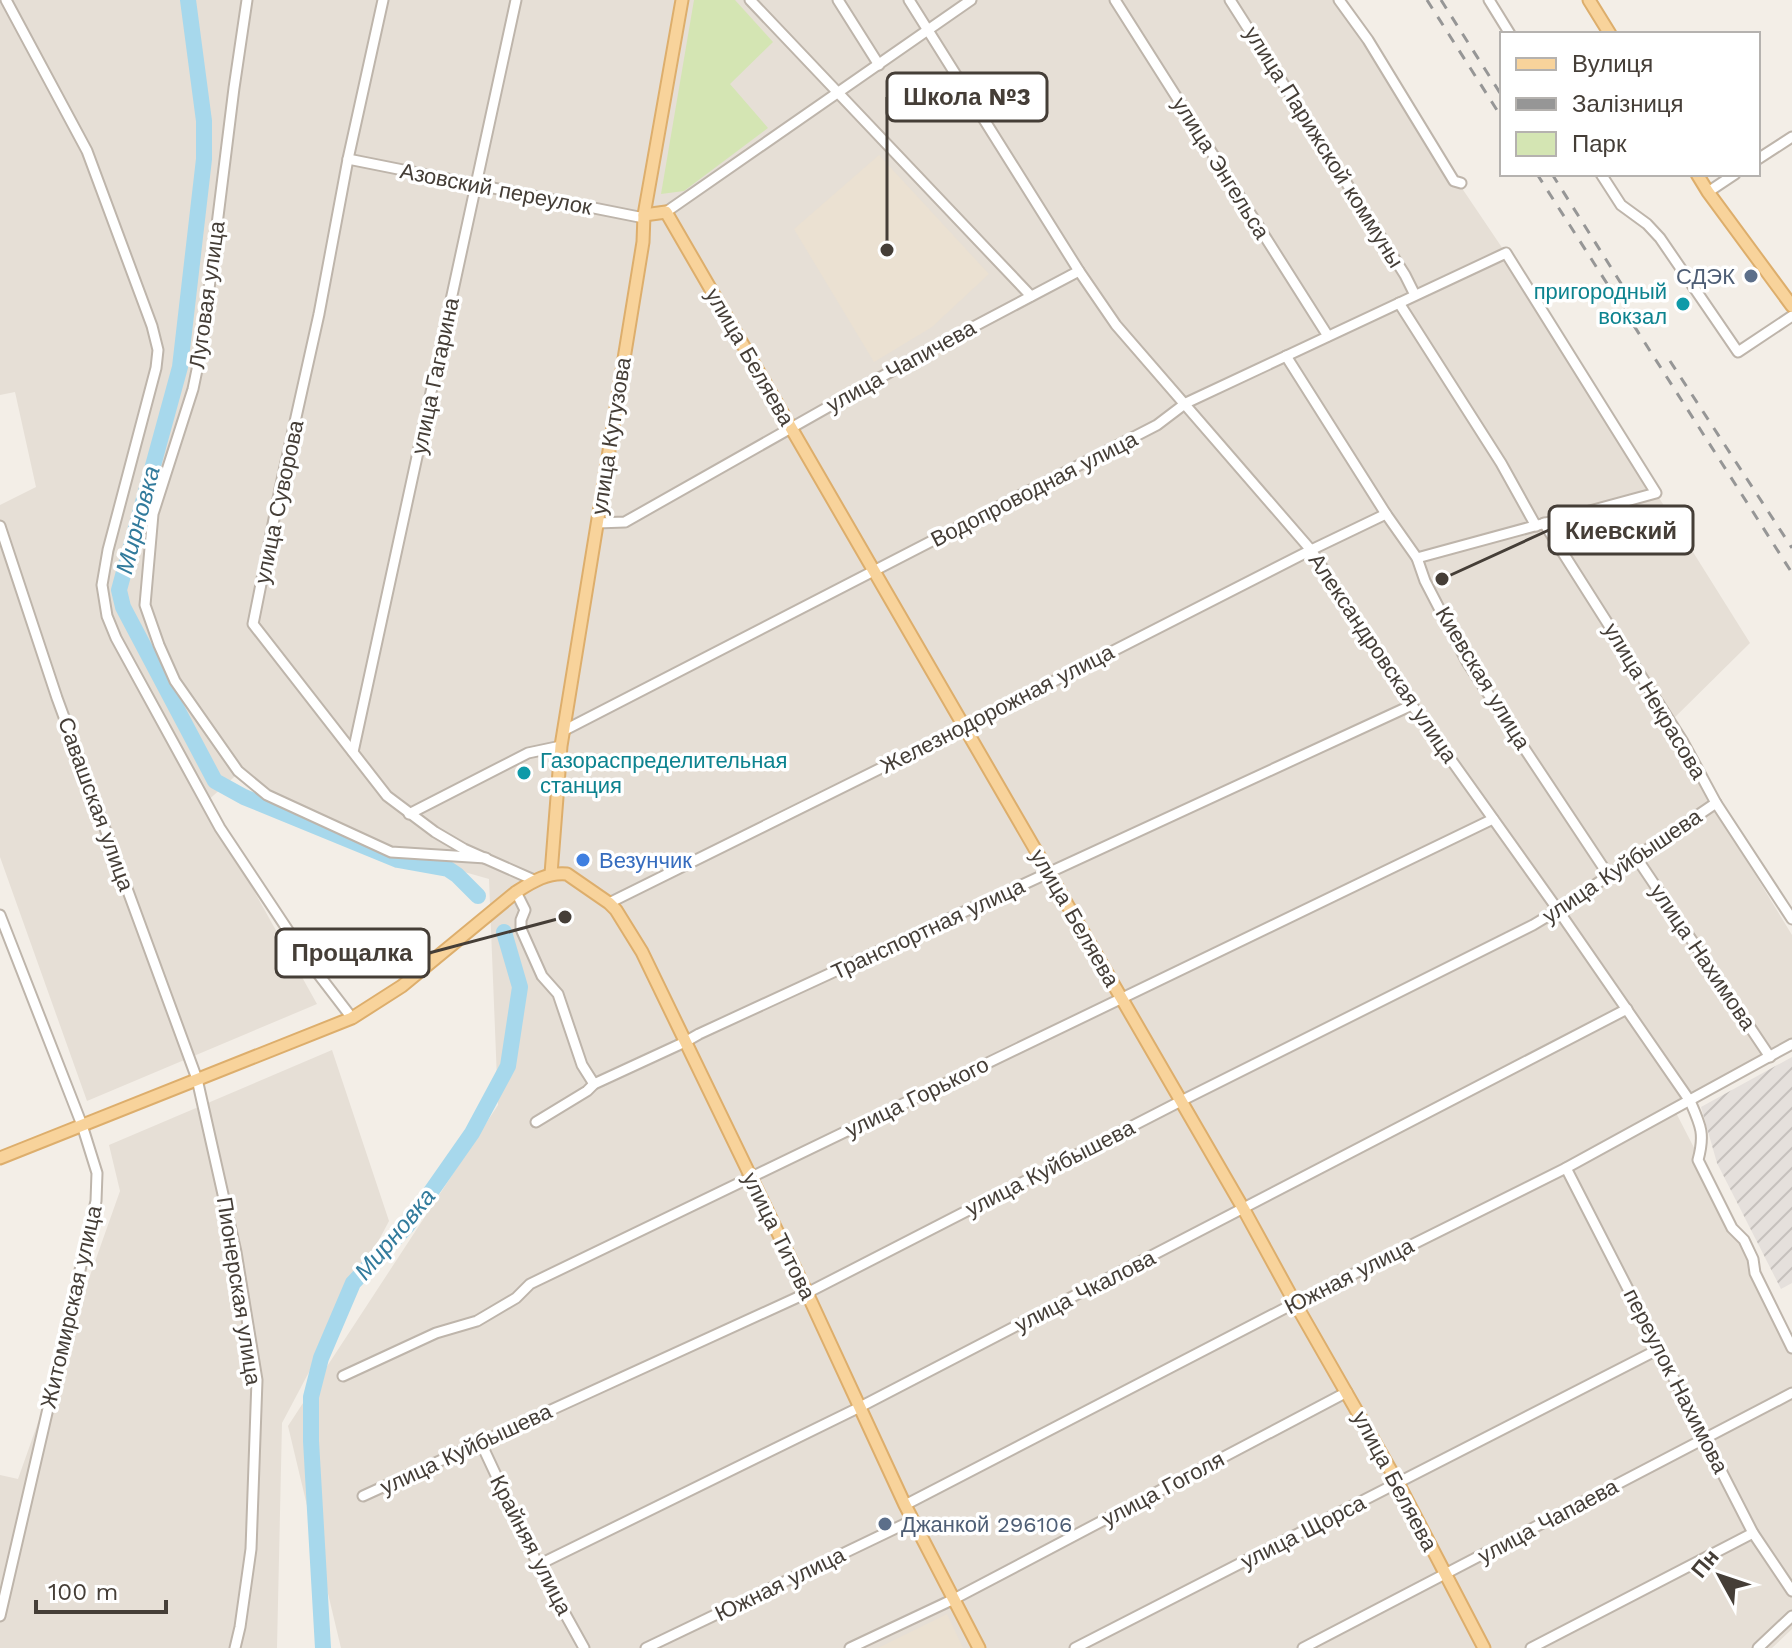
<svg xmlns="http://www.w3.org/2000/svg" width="1792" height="1648" viewBox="0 0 1792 1648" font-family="'Work Sans',sans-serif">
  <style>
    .residential { fill: #e6dfd6 }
    .industrial { fill: url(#industrial-furrows) }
    .education { fill: #ebe1d2 }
    .green { fill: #d4e5b3 }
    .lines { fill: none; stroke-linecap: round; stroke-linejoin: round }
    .river { stroke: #a7d8ec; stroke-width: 16 }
    .minor-casing { stroke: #beb5ab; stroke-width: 13 }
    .major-casing { stroke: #ddae6c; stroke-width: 15 }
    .minor { stroke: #fff; stroke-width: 9 }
    .major { stroke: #f8d39b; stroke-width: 11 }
    .rail { stroke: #969696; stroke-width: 3; stroke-dasharray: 10 10; stroke-linecap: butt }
    .service-dot { fill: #5c6f8a; stroke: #fff; stroke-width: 3 }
    .culture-dot { fill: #0f9aa8; stroke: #fff; stroke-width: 3 }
    .shop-dot { fill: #3f7fe0; stroke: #fff; stroke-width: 3 }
    .labels { text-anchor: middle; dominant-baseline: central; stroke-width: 7; stroke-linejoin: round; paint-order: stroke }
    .street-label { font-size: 22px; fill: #453e37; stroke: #fff }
    .service-label { font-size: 22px; fill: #4e5e75; stroke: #fff; text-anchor: end }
    .culture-label { font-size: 22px; fill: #0d838f; stroke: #fff; text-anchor: end }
    .shop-label { font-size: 22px; fill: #366cbe; stroke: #fff; text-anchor: start }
    .water-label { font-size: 24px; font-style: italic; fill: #327b9c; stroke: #fff }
    .leader { fill: none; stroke: #453e37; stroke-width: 3 }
    .callout-dot { fill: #453e37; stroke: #fff; stroke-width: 3 }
    .callout { fill: #fff; stroke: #453e37; stroke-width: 3 }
    .callout-label { font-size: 24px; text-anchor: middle; font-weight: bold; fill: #453e37 }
  </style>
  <defs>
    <pattern id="industrial-furrows" width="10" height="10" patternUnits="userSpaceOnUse" patternTransform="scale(2)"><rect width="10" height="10" fill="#e5e0dc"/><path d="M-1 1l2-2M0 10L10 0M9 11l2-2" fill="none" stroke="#c6c1bd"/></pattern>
  </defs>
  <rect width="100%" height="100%" fill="#f3eee7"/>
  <g class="residential">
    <polygon points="0,0 1335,0 1505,252 1750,643 1665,727 1792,935 1792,1040 1672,1105 1792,1338 1792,1629 1772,1648 341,1648 288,1426 498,1105 489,879 387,850 270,793 242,770 205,803 317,1004 87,1101 0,857 0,505 36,487 15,392 0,395"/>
    <polygon points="332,1050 389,1221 282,1423 277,1648 0,1648 0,1475 18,1479 120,1191 109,1145"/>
  </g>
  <polygon class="industrial" points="1792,1057 1792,1283 1781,1289 1717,1163 1701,1107"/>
  <g class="education">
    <polygon points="879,155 989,274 932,327 874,362 794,229"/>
    <polygon points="947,1614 963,1648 878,1648"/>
  </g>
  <polygon class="green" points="694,0 735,0 773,42 730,84 768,128 684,191 661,194"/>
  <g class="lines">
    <g class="river">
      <polyline points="188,0 204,121 204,159 180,367 119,590 123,607 215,781 244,797 398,860 448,869 457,875 478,896"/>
      <polyline points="323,1648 311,1441 311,1397 321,1358 353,1283 407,1226 472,1133 508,1066 520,987 504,932"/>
    </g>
    <defs>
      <g id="minor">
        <polyline points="6,0 87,151 152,326 158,350 156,368 108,550 102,585 107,616 116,638 220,828 309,962 352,1018"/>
        <polyline points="247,0 234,88 208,297 207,321 193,389 153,514 145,605 159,645 175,681 238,771 267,795 391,852 486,858"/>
        <polyline points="383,0 348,159 319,314 280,489 253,624 387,796 435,832 464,849 534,880"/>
        <polyline points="750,0 1031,296"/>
        <polyline points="838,0 879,65"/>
        <path d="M909,0l170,271 37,54 195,225 101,155 146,205 132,191c11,25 15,33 8,59l34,68 12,12 9,19 2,14 37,75"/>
        <polyline points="1115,0 1328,336"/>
        <polyline points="1230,0 1405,275 1415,295"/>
        <polyline points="1339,0 1368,40 1454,181 1461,183"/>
        <polyline points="1489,0 1510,34"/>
        <polyline points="348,159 644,218"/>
        <polyline points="1758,159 1792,137"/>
        <polyline points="1601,174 1621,205 1647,224 1660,238 1738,352 1792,316"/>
        <polyline points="1708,192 1735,174"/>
        <polyline points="666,212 971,0"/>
        <polyline points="1399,303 1501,463 1536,526"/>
        <polyline points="1286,356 1386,514 1417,558 1425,581 1467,662 1609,876"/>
        <polyline points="597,523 625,522 920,355 1079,271"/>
        <polyline points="1544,523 1683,742 1716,803 1792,919"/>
        <polyline points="0,526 57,698 197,1079 236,1252 257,1380 251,1549 240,1627 235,1648"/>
        <polyline points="563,731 1157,425 1186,403 1506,253 1656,493 1417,558"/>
        <polyline points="353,752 516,0"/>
        <polyline points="409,814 528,753 561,746"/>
        <polyline points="1636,857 1770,1057"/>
        <polyline points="516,892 525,910 521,920 521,929 542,976 558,994 582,1065 594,1084"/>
        <polyline points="609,903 964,727 1311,550 1386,514"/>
        <polyline points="0,915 82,1125 97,1173 96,1201 0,1616"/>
        <polyline points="536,1122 587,1091 594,1084 685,1042 699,1034 1412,705"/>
        <polyline points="1566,1168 1753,1533 1792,1591"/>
        <polyline points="343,1376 436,1333 477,1321 516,1298 530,1284 1493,819"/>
        <polyline points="480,1441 538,1565 584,1648"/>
        <polyline points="363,1496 807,1293 1181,1101 1533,925 1558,910 1716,803"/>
        <polyline points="905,1505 1295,1303 1566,1168 1792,1044"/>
        <polyline points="538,1565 860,1407 1627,1009"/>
        <polyline points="646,1648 913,1520"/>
        <polyline points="850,1648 954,1599 1347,1392"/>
        <polyline points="1075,1648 1659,1349"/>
        <polyline points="1303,1648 1792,1393"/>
        <polyline points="1531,1648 1753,1533"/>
        <polyline points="1758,1648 1792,1616"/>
      </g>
      <g id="major">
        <polyline points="1589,0 1610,34"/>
        <polyline points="1697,174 1708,192 1792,306"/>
        <polyline points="644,215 666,212 1243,1208 1295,1303 1398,1483 1484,1648"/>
        <polyline points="551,874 561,746 643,242 644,215 682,0"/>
        <path d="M0,1158l352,-140 50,-32 114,-94c16,-10 31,-20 51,-18l42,29 7,7 26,42 165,341 98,212 74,143"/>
      </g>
    </defs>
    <use href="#minor" class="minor-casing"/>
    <use href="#major" class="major-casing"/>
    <use href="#minor" class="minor"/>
    <use href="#major" class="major"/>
    <g class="rail">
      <polyline points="1427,0 1502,118"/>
      <polyline points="1441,0 1502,96"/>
      <polyline points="1537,174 1792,573"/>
      <polyline points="1552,174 1629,296"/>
      <polyline points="1670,361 1792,548"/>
    </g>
  </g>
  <g class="service-dot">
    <circle cx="1751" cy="276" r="8"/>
    <circle cx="885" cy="1524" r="8"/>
  </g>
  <g class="culture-dot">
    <circle cx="1683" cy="304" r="8"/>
    <circle cx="524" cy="773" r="8"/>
  </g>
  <circle class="shop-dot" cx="583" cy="860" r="8"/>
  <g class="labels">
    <g class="street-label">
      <text transform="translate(1324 147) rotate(58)">улица Парижской коммуны</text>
      <text transform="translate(1221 168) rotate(58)">улица Энгельса</text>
      <text transform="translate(496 189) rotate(11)">Азовский переулок</text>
      <text transform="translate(207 295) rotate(-82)">Луговая улица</text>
      <text transform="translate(750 357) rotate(60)">улица Беляева</text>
      <text transform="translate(901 366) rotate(-29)">улица Чапичева</text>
      <text transform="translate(435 376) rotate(-78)">улица Гагарина</text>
      <text transform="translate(611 436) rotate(-81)">улица Кутузова</text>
      <text transform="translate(1034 489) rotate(-27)">Водопроводная улица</text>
      <text transform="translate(279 502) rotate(-78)">улица Суворова</text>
      <text transform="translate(1383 658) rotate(56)">Александровская улица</text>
      <text transform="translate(1483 678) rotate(59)">Киевская улица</text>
      <text transform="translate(1655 701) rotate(59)">улица Некрасова</text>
      <text transform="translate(997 709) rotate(-27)">Железнодорожная улица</text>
      <text transform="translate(96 804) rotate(70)">Савашская улица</text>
      <text transform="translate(1622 866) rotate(-34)">улица Куйбышева</text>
      <text transform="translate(1075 918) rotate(60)">улица Беляева</text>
      <text transform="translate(928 929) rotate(-25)">Транспортная улица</text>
      <text transform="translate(1703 957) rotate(56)">улица Нахимова</text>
      <text transform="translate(917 1097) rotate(-26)">улица Горького</text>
      <text transform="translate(1050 1168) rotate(-27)">улица Куйбышева</text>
      <text transform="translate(779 1236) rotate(64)">улица Титова</text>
      <text transform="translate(1349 1276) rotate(-27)">Южная улица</text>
      <text transform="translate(239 1291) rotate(81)">Пионерская улица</text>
      <text transform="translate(1085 1291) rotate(-27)">улица Чкалова</text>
      <text transform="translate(71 1307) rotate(-77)">Житомирская улица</text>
      <text transform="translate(1676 1381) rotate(63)">переулок Нахимова</text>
      <text transform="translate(466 1449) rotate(-25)">улица Куйбышева</text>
      <text transform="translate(1395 1481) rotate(62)">улица Беляева</text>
      <text transform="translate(1163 1489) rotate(-28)">улица Гоголя</text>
      <text transform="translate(1548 1521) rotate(-28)">улица Чапаева</text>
      <text transform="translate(1303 1532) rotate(-27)">улица Щорса</text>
      <text transform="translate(531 1545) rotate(63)">Крайняя улица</text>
      <text transform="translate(780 1584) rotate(-26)">Южная улица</text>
    </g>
    <g class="service-label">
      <text x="1735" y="276">СДЭК</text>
      <text x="901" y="1524" text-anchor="start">Джанкой 296106</text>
    </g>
    <g class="culture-label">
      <text x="1667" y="291">пригородный<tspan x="1667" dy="25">вокзал</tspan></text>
      <text x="540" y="760" text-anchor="start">Газораспределительная<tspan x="540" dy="25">станция</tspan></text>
    </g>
    <g class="shop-label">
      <text x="599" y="860">Везунчик</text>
    </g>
    <g class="water-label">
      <text transform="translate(138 520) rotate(-75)">Мирновка</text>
      <text transform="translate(395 1234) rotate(-50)">Мирновка</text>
    </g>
  </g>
  <path class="leader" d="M887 250L887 97M1442 579L1549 530M565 917L429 953"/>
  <g class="callout-dot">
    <circle cx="887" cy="250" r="8"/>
    <circle cx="1442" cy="579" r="8"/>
    <circle cx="565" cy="917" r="8"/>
  </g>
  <g class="callout">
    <rect x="887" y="73" width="160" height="48" rx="8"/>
    <rect x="1549" y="506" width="144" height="48" rx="8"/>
    <rect x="276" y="929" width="153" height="48" rx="8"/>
  </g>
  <g class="callout-label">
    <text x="967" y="105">Школа №3</text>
    <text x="1621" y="539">Киевский</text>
    <text x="352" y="961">Прощалка</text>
  </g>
  <rect x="1500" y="32" width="260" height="144" fill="#ffffff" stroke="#b5b2af" stroke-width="2"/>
  <rect x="1516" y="58" width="40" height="12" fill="#f8d39b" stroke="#b5b2af" stroke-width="2"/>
  <text x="1572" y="72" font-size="24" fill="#453e37">Вулиця</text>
  <rect x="1516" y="98" width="40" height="12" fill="#969696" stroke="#b5b2af" stroke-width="2"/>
  <text x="1572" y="112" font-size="24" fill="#453e37">Залізниця</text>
  <rect x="1516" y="132" width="40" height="24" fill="#d4e5b3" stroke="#b5b2af" stroke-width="2"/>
  <text x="1572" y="152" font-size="24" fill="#453e37">Парк</text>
  <g transform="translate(1720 1576) rotate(310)" stroke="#ffffff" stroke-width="6" paint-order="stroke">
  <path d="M0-6L14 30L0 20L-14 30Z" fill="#453e37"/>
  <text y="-12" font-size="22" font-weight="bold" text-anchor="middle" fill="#453e37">Пн</text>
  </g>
  <path d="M36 1600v12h130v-12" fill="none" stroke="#453e37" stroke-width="4"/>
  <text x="48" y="1600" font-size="24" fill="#453e37" stroke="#ffffff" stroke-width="6" paint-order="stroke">100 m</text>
</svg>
